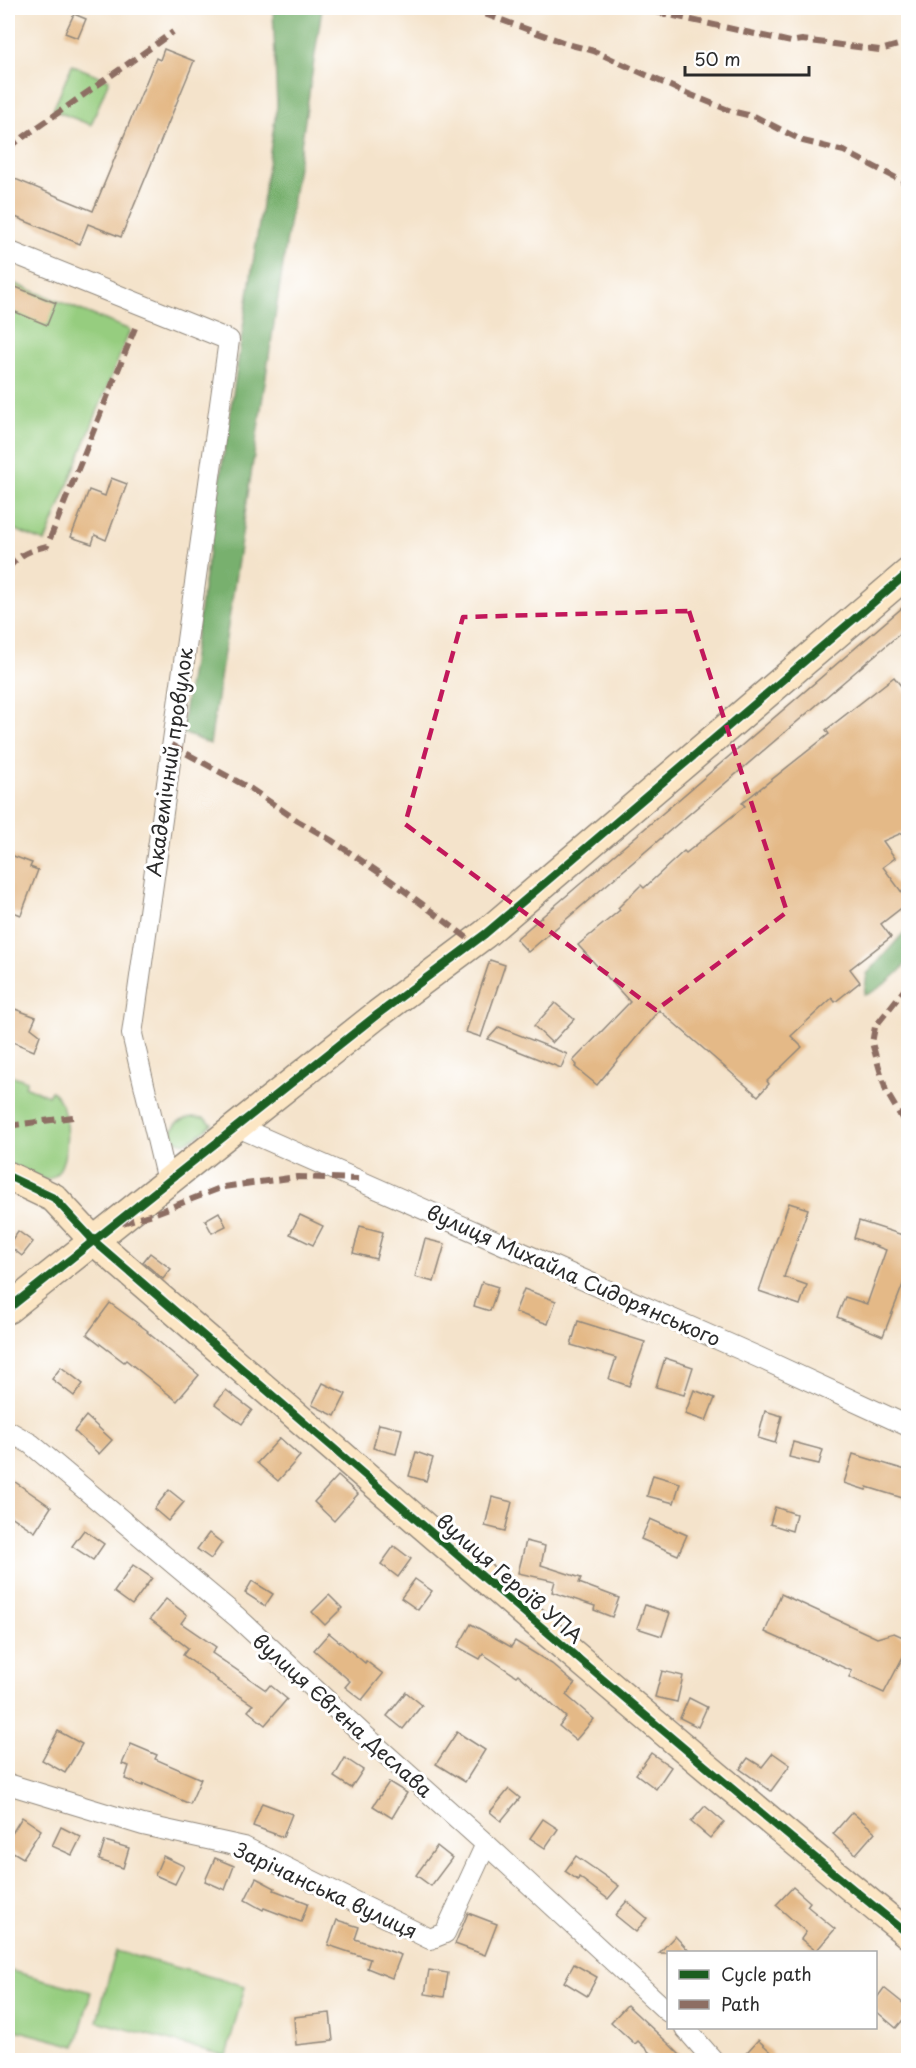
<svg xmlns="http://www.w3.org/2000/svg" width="916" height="2068" viewBox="0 0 916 2068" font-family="'Playpen Sans',sans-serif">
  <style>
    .green { fill: #96cd7f; stroke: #607c55; stroke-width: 1.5 }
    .forest { fill: #78b06e; stroke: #526e4c; stroke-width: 1.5 }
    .building { fill: #e4b987 }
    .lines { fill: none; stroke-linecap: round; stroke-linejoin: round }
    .street-casing { stroke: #90877b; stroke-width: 22 }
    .secondary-casing { stroke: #90877b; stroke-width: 31 }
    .street { stroke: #fff; stroke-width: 20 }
    .secondary { stroke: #fce6c4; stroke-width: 28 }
    .quiet { stroke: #8d6e63; stroke-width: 6; stroke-dasharray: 12 6; stroke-linecap: butt }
    .cycleway-casing { stroke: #fff; stroke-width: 11 }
    .cycleway { stroke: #1b5e20; stroke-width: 8 }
    .marked { fill: none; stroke: #c2185b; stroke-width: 4.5; stroke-dasharray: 12 8; stroke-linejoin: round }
    .labels { text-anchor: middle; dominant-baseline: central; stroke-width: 6; stroke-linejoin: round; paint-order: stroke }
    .street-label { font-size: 20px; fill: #2b2b2b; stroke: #fff }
  </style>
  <rect width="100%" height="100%" fill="#fff"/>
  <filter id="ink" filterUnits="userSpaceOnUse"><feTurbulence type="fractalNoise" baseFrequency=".0167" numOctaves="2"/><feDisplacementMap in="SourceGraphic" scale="12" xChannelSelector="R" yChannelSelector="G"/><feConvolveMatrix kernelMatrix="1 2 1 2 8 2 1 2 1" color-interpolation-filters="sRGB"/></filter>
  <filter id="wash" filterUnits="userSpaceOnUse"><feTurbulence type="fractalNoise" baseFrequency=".008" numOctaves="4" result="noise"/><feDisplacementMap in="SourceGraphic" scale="24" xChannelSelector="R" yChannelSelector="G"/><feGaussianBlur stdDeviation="1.35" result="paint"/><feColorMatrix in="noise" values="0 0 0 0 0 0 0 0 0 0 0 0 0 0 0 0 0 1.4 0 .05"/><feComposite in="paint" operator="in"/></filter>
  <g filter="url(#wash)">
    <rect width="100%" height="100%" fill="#f4e3cb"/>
    <g class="green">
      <polygon points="72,65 109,80 91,125 53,110"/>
      <polygon points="8,281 130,330 45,542 8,527"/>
      <path d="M8,1074l19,7 -2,5 23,10 3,-5c20,11 21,73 2,86 -3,2 -6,2 -9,3l-36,-17z"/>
      <polygon points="192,1117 204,1118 212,1124 196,1137 184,1143 175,1140 172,1130 178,1122"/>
      <polygon points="116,1951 245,1986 226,2056 97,2021"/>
      <polygon points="8,1970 91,1992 76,2046 8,2028"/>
    </g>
    <g class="forest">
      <polygon points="273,8 322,8 210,744 180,732 183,721 277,106"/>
      <path d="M908,928c1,9 2,21 0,30 -2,12 -33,35 -44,37l3,-21z"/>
    </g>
    <g id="blocks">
      <g class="building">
        <polygon points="74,14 86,19 78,38 65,33"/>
        <polygon points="164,49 194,61 121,237 88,224 80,244 8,214 8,176 93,211 156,58 160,60"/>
        <polygon points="8,284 56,303 47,325 8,309"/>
        <polygon points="111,478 127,484 106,540 95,535 92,544 71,537 89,490 105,496"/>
        <polygon points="909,602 909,626 528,952 516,939"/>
        <polygon points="894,677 909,696 909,830 883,841 895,858 883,867 909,902 881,924 891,937 850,969 860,982 835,1002 832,998 791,1036 802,1047 767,1081 769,1084 758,1096 659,1010 597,1085 575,1067 577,1065 573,1061 630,1002 578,945 620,910 618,908 641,885 644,888 684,851 686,853 745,806 742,803 829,734 826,730"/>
        <polygon points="8,854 32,863 30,867 38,870 21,915 8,910"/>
        <polygon points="490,960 505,965 481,1037 466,1032"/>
        <polygon points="555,1003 574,1019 552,1043 534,1026"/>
        <polygon points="15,1009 36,1017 31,1028 40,1035 34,1051 8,1040 8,1026"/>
        <polygon points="499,1027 567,1054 561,1068 488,1039"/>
        <polygon points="789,1203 808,1209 784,1277 807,1285 800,1305 759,1291"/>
        <polygon points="219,1212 226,1226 212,1233 205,1220"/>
        <polygon points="300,1215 323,1226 313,1245 290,1234"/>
        <polygon points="859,1221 909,1237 909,1269 883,1336 837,1317 845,1297 867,1304 886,1250 854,1238"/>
        <polygon points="360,1226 383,1232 376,1259 353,1253"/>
        <polygon points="18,1231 33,1242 22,1256 8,1245"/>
        <polygon points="425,1239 445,1244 434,1282 415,1277"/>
        <polygon points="150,1253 171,1269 163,1279 143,1262"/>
        <polygon points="482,1282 498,1287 490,1311 474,1306"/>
        <polygon points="524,1289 556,1301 548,1324 515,1312"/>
        <polygon points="110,1303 148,1331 147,1332 199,1375 177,1401 126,1360 124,1362 87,1334"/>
        <polygon points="578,1321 645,1342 629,1386 609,1379 616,1358 571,1345"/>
        <polygon points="665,1358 693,1367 684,1395 656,1387"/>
        <polygon points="61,1367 83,1384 74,1396 52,1379"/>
        <polygon points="323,1383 346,1394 335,1416 312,1405"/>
        <polygon points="226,1390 252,1410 242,1424 215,1404"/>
        <polygon points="694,1390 715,1398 706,1421 685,1414"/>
        <polygon points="765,1411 782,1416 775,1443 758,1438"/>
        <polygon points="86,1416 112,1440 99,1454 74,1431"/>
        <polygon points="379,1424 402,1429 396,1454 373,1448"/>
        <polygon points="280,1438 300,1456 278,1481 257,1463"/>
        <polygon points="793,1442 823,1450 819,1464 789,1457"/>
        <polygon points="416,1452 433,1458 426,1481 409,1476"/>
        <polygon points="853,1454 909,1471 909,1500 867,1487 866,1490 844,1483"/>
        <polygon points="653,1475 680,1483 674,1503 647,1496"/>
        <polygon points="338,1476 358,1494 334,1521 314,1502"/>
        <polygon points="8,1477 51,1507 35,1532 8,1514"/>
        <polygon points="169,1490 184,1502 168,1521 154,1509"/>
        <polygon points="492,1497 512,1502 505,1531 485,1526"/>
        <polygon points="775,1507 796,1514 792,1531 770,1524"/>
        <polygon points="650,1519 687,1535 678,1555 641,1539"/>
        <polygon points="84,1530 104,1544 93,1560 72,1546"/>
        <polygon points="209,1533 222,1543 211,1559 197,1549"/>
        <polygon points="526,1541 545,1546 541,1565 581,1578 579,1583 619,1598 612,1617 594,1610 595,1606 552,1592 555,1581 518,1573"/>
        <polygon points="394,1546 411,1559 398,1577 381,1564"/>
        <polygon points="133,1565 152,1578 132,1605 114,1592"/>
        <polygon points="415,1579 432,1591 418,1610 401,1598"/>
        <polygon points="252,1581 273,1594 265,1606 245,1593"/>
        <polygon points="781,1594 877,1638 894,1633 903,1637 907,1649 884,1693 849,1677 852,1671 765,1632"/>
        <polygon points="329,1595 342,1608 325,1625 312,1612"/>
        <polygon points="166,1599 187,1615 181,1623 216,1647 212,1653 266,1690 270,1685 287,1699 265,1725 248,1711 253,1705 217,1681 218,1680 183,1655 188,1648 150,1619"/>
        <polygon points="645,1605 670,1613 662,1636 637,1628"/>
        <polygon points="471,1624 511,1647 515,1641 552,1664 575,1684 566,1695 594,1719 576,1740 559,1726 566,1717 518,1674 516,1676 483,1654 480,1659 458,1647"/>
        <polygon points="329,1633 365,1663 366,1661 383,1674 362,1700 345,1687 350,1681 314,1650"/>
        <polygon points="662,1671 683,1676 677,1702 655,1697"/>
        <polygon points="406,1692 422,1705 403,1729 387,1716"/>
        <polygon points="689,1698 707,1707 698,1727 680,1718"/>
        <polygon points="58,1731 82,1744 65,1773 42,1760"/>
        <polygon points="457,1732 485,1750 465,1782 436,1764"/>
        <polygon points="131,1744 157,1755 155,1759 201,1779 190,1804 144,1784 143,1786 125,1779 129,1766 122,1764"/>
        <polygon points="651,1753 671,1767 656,1789 636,1774"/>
        <polygon points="773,1753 790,1765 771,1791 740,1769 748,1758 762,1767"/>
        <polygon points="345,1758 363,1770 351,1788 334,1777"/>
        <polygon points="389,1782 407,1793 392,1818 373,1806"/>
        <polygon points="509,1789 520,1798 501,1821 490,1812"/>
        <polygon points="262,1803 292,1814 283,1837 253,1826"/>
        <polygon points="705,1806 724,1822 710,1838 691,1822"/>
        <polygon points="852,1812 875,1832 856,1854 833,1834"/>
        <polygon points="22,1817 41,1830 23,1858 8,1849 8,1840"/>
        <polygon points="543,1819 558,1829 545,1848 530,1838"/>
        <polygon points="61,1827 81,1837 72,1855 52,1846"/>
        <polygon points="105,1841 129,1848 123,1868 99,1860"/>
        <polygon points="437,1846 452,1858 431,1886 416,1875"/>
        <polygon points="163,1856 184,1866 175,1884 155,1875"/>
        <polygon points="576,1856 619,1886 608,1899 579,1877 578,1880 565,1871"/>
        <polygon points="215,1858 234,1866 225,1890 205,1881"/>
        <polygon points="256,1878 275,1888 274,1890 308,1903 301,1922 264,1908 263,1910 245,1900"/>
        <polygon points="793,1887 810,1902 807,1906 835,1929 816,1951 801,1939 806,1932 776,1905"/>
        <polygon points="627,1901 647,1918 636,1932 615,1915"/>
        <polygon points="468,1913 497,1924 485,1955 455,1944"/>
        <polygon points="337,1920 359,1927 355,1939 401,1955 392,1978 367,1968 370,1959 328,1945"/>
        <polygon points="675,1936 691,1953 659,1953"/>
        <polygon points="574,1964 597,1977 587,1996 564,1982"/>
        <polygon points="429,1970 448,1973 444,1997 425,1994"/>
        <polygon points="884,1988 909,2008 909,2013 896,2028 876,2011 876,1999"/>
        <polygon points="627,2005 669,2044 686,2061 658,2061 638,2041 635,2044 611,2022"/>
        <polygon points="330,2013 333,2041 296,2045 294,2017"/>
        <polygon points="758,2040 781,2061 739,2061"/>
      </g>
    </g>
  </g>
  <g filter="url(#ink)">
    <use href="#blocks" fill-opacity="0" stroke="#90877b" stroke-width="1.5"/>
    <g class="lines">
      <defs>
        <g id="street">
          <polyline points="8,251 229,340 132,1034 167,1181"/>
          <polyline points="238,1127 758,1357 908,1426"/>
          <polyline points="8,1431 31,1444 237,1617 362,1733 486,1844 668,2012"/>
          <polyline points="8,1784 143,1825 244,1847 430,1939 445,1933 486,1844"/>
          <polyline points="685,2028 713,2060"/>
        </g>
        <g id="secondary">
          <path d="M8,1176l46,22 40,43c270,233 538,468 814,693"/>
          <polyline points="8,1309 378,1014 485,934 908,573"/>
        </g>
      </defs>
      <use href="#street" class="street-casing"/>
      <use href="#secondary" class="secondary-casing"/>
      <use href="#street" class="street"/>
      <use href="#secondary" class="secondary"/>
      <g class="quiet">
        <polyline points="468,8 571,45 594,51 681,91 731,111 756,117 803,141 844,151 908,184"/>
        <polyline points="638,8 791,42 802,40 880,50 902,44 908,45"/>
        <polyline points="8,148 173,32"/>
        <path d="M8,569c10,-14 22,-19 39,-23l88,-218"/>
        <polyline points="171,745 251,789 298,821 331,840 390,880 474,943"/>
        <polyline points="908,985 875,1027 872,1043 886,1091 903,1120 908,1122"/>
        <polyline points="8,1126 73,1117"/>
        <polyline points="122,1223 153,1214 223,1187 297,1177 358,1179"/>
      </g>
      <defs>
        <g id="cycleway">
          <path d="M8,1176l46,22 40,43c270,233 538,468 814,693"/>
          <polyline points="8,1309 378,1014 485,934 908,573"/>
        </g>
      </defs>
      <use href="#cycleway" class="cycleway-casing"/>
      <use href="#cycleway" class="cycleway"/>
    </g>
  </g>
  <path class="marked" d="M689,611l98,301 -131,98 -251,-186 58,-207z"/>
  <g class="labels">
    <g class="street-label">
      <text transform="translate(169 762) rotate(-82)">Академічний провулок</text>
      <text transform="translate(574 1275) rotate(24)">вулиця Михайла Сидорянського</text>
      <text transform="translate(510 1578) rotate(41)">вулиця Героїв УПА</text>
      <text transform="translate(343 1715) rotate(42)">вулиця Євгена Деслава</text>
      <text transform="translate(326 1890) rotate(25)">Зарічанська вулиця</text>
    </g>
  </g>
  <rect width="916" height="2068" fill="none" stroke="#fff" stroke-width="30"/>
  <rect x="667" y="1951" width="210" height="78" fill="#ffffff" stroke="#aaaaaa" stroke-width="1.5"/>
  <rect x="679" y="1970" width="30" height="9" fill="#1b5e20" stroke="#aaaaaa" stroke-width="1.5"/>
  <text x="721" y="1981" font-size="18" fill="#2b2b2b">Cycle path</text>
  <rect x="679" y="2000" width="30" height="9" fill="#8d6e63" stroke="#aaaaaa" stroke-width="1.5"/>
  <text x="721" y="2011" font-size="18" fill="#2b2b2b">Path</text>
  <path d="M685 66v9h124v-9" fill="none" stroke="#2b2b2b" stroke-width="3"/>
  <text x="694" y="66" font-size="18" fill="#2b2b2b" stroke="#ffffff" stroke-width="4.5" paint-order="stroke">50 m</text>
</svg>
